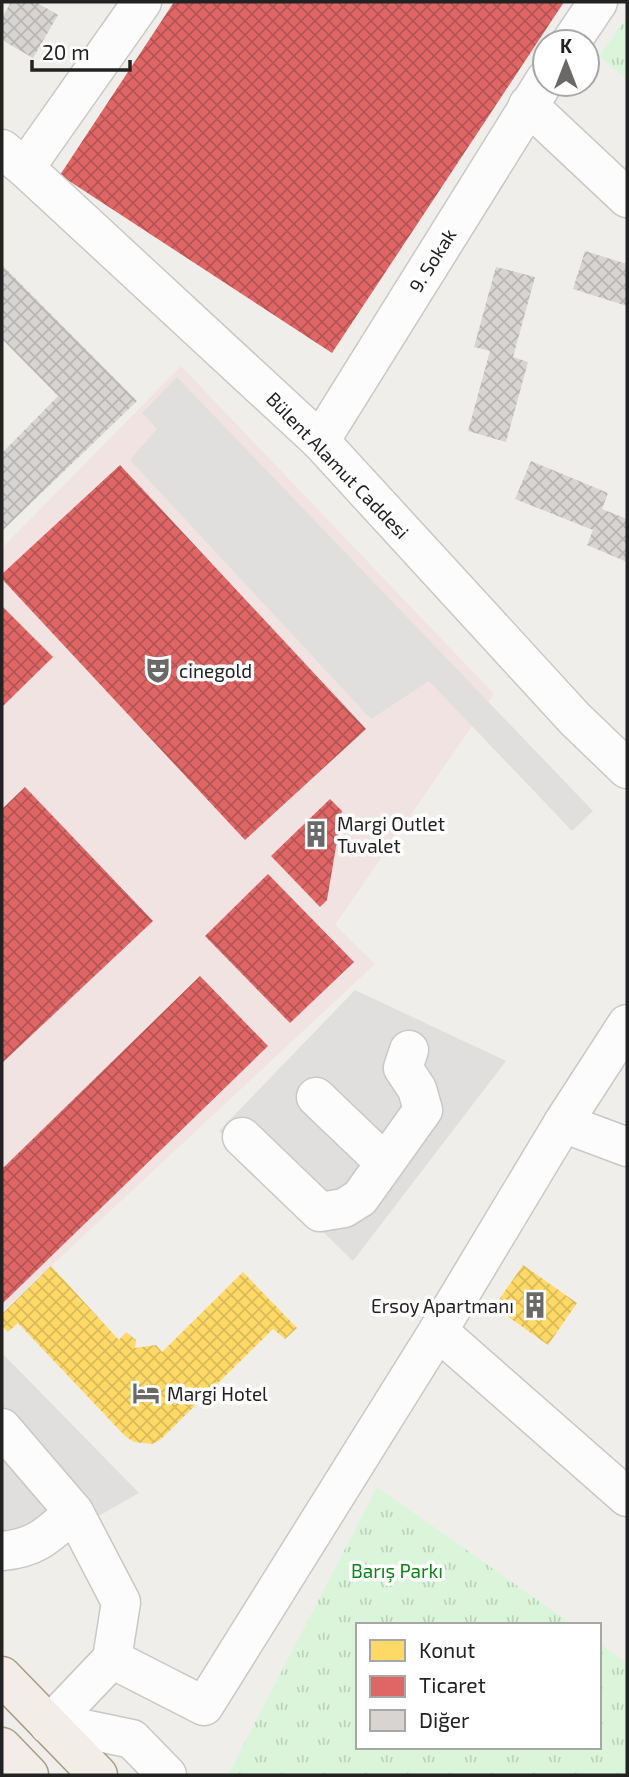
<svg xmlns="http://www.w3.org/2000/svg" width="629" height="1777" viewBox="0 0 629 1777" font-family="'Exo 2',sans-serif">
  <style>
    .commercial { fill: #f1e3e1 }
    .park { fill: url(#park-tufts) }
    .parking { fill: #e0dfde }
    .homes { fill: url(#homes-cross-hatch) }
    .shops { fill: url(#shops-cross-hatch) }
    .building { fill: url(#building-cross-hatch) }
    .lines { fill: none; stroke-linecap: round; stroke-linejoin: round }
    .minor-casing { stroke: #c9c8c7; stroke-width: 41 }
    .major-casing { stroke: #a79c86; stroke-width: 41 }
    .minor { stroke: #fdfcfc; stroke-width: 38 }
    .major { stroke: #f3ede7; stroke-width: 38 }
    .labels { text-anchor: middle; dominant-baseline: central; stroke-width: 7; stroke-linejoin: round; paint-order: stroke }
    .street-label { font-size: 19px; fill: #222; stroke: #fff }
    .poi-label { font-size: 19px; fill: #222; stroke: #fff; text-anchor: start }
    .park-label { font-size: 19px; fill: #0c8416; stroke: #fff }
  </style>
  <defs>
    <pattern id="park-tufts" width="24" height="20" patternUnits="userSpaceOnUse" patternTransform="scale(1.75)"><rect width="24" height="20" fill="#daf5da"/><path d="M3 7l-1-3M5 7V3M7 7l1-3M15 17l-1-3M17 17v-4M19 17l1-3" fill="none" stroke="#bbd2bb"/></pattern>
    <pattern id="homes-cross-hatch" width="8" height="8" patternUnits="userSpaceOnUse" patternTransform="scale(1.75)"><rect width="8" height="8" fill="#ffd966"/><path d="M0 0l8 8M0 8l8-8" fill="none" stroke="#daba58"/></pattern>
    <pattern id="shops-cross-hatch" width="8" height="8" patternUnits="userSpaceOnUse" patternTransform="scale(1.75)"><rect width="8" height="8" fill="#e06666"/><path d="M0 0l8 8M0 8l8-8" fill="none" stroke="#b55454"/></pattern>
    <pattern id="building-cross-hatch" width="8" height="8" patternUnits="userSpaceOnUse" patternTransform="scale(1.75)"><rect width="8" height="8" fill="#d7d4d2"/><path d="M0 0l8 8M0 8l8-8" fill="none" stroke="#b8b6b4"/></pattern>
  </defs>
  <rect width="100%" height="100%" fill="#f0eeeb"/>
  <polygon class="commercial" points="181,366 494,694 335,925 375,964 2,1312 2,548"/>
  <g class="park">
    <polygon points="627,17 627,80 599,56"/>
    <polygon points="377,1487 573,1625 358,1625 358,1747 599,1747 599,1643 627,1663 627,1775 228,1775"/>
  </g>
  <g class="parking">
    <polygon points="177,377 593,811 572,831 429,681 371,719 130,460 157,429 142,413"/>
    <polygon points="355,990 506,1061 353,1261 219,1131"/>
    <polygon points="2,1353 139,1493 4,1570 2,1568"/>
  </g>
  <g class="homes">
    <polygon points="523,1265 577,1303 548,1345 494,1307"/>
    <polygon points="51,1266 119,1340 126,1332 136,1340 135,1348 156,1345 162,1352 243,1272 297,1328 285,1339 273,1329 160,1440 152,1444 134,1442 125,1436 18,1323 8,1332 2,1326 2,1314"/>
  </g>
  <g class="shops">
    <polygon points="174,2 564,2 332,353 60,175"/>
    <polygon points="120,465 366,729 245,840 2,579 2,574"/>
    <polygon points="2,606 53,657 2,707"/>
    <polygon points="25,787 153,921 2,1063 2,809"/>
    <polygon points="330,799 342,811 327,900 320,907 271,856"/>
    <polygon points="268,874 354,962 290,1023 205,936"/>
    <polygon points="200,976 268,1046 2,1304 2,1169"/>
  </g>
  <g class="building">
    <polygon points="11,2 36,2 58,15 33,58 2,40 2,18"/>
    <polygon points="585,251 627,264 627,306 573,289"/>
    <polygon points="2,265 137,401 2,531 2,453 58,396 2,339"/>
    <polygon points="496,267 535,277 513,357 528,362 506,442 468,431 490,351 474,347"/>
    <polygon points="531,461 608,493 602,509 627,519 627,562 587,545 593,530 515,499"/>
  </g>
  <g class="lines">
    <defs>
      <g id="minor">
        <polyline points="571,42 598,2"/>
        <polyline points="528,105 627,198"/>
        <polyline points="2,149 25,168 320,441 575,719 627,769"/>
        <polyline points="25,168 142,2"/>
        <polyline points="320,441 545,80"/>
        <polyline points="316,1097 384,1162"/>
        <polyline points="563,1123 627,1147"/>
        <polyline points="242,1137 320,1212 344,1208 360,1198 423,1110 417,1089 403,1068 409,1050"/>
        <polyline points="438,1331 627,1497"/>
        <polyline points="2,1428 74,1512 121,1602 112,1659"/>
        <path d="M2,1551c35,-3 47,-17 72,-39"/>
        <polyline points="49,1725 112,1659 204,1706 438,1331 563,1123 627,1024"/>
        <polyline points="49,1725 89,1730 132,1739 167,1775"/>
      </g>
      <g id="major">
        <polyline points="2,1676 98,1775"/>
        <polyline points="2,1747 29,1775"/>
      </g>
    </defs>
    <use href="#minor" class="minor-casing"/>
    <use href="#major" class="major-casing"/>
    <use href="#minor" class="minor"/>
    <use href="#major" class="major"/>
  </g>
  <defs>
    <symbol id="theatre-bare" viewBox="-9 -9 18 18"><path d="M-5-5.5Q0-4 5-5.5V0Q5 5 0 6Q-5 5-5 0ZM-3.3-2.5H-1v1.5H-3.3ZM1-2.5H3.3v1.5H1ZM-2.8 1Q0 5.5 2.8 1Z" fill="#6a6968" stroke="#fff" stroke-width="2.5" paint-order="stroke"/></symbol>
    <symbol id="building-bare" viewBox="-9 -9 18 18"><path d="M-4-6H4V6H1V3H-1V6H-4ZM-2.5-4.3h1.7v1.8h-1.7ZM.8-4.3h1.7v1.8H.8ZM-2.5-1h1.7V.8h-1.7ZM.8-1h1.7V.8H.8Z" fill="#6a6968" stroke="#fff" stroke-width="2.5" paint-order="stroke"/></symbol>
    <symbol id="hotel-bare" viewBox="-9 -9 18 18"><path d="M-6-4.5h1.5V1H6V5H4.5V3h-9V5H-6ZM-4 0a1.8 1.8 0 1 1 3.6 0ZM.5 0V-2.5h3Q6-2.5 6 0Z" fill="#6a6968" stroke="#fff" stroke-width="2.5" paint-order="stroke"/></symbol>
  </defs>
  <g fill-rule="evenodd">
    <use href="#theatre-bare" x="139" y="651" width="38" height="38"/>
    <use href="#building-bare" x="297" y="815" width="38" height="38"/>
    <use href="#building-bare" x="516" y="1286" width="38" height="38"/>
    <use href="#hotel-bare" x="127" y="1374" width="38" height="38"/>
  </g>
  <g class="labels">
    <g class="street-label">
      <text transform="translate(432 260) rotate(-58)">9. Sokak</text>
      <text transform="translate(338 465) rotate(46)">Bülent Alamut Caddesi</text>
    </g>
    <g class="poi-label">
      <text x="179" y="670">cinegold</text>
      <text x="337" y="823">Margi Outlet<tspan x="337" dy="22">Tuvalet</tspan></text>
      <text x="514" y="1305" text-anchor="end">Ersoy Apartmanı</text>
      <text x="167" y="1393">Margi Hotel</text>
    </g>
    <g class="park-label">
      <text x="397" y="1570">Barış Parkı</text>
    </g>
  </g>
  <rect width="629" height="1777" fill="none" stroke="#222222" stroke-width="7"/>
  <rect x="356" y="1623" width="245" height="126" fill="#ffffff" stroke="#a7a7a7" stroke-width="2"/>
  <rect x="370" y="1640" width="35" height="21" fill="#ffd966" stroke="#a7a7a7" stroke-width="2"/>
  <text x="419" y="1658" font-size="21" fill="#222222">Konut</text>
  <rect x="370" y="1676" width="35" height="21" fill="#e06666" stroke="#a7a7a7" stroke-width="2"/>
  <text x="419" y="1693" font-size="21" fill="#222222">Ticaret</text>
  <rect x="370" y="1710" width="35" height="21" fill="#d7d4d2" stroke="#a7a7a7" stroke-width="2"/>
  <text x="419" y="1728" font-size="21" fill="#222222">Diğer</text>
  <g transform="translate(566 63)"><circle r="33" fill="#ffffff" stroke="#a7a7a7" stroke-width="2"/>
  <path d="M0-5L12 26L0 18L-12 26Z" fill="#6a6968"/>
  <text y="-10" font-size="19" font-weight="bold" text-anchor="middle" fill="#222222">K</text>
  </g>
  <path d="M32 60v10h98v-10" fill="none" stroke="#222222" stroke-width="3.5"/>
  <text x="42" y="60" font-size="21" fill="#222222" stroke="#ffffff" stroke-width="5" paint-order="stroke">20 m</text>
</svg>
